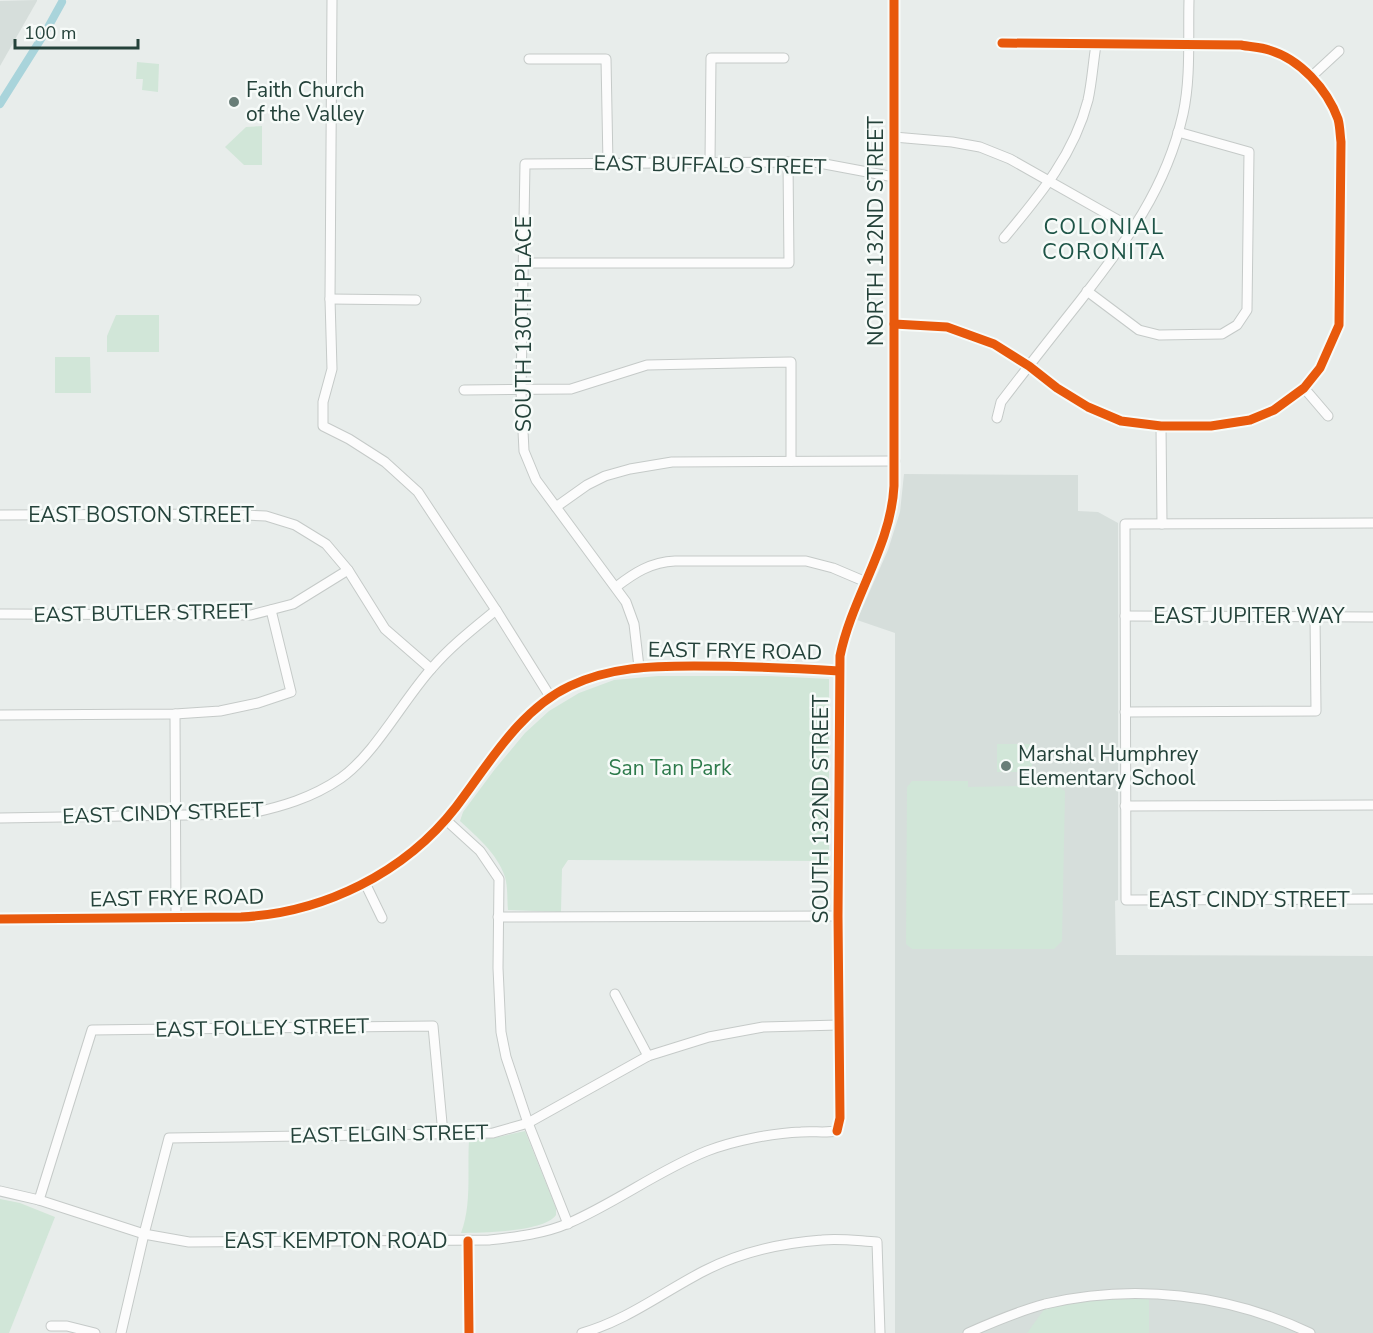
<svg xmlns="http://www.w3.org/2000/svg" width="1373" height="1333" viewBox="0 0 1373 1333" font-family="'Nunito Sans',sans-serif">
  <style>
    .built { fill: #d6dedb }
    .green { fill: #d1e6d8 }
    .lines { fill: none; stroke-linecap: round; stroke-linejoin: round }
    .canal { stroke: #a9d4db; stroke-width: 8 }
    .minor-casing { stroke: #c5cac8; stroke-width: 11 }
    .minor { stroke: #fcfcfc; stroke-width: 9 }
    .cycleway-casing { stroke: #f7fbf9; stroke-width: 13 }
    .cycleway { stroke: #e8590c; stroke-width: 9 }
    .poi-dot { fill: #697e78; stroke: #f7fbf9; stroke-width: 2 }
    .labels { text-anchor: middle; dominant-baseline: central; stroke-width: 5; stroke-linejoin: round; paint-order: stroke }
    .poi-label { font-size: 21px; fill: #24423a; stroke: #f7fbf9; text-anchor: start }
    .street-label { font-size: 21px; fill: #24423a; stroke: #f7fbf9 }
    .park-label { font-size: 21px; fill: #2d7a4b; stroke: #f7fbf9 }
    .neighbourhood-label { font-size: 22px; letter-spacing: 1.5px; fill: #1f5548; stroke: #f7fbf9 }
  </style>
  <rect width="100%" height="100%" fill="#e8edeb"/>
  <g class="built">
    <polygon points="37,0 37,1 0,66 0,1"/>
    <polygon points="904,474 1078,475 1078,511 1098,512 1118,523 1118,900 1115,901 1116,955 1373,956 1373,1333 895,1333 895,633 857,620 888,550 900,512"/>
  </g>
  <g class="green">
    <polygon points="137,62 159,64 158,92 142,90 143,79 136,79"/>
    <polygon points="262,126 262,165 244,165 225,147 246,127"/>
    <polygon points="116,315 159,315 159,352 107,352 107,336"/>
    <polygon points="55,357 90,357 91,393 55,393"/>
    <path d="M658,676h111l60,3v182l-261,-1 -6,9 -1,43 -53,-2c-1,-10 0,-23 -3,-33 -8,-24 -28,-40 -45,-56l3,-9 32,-43 30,-36 24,-22 30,-18 35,-13z"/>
    <rect x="997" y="744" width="35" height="28"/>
    <polygon points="912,781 968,781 968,787 1057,785 1065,791 1062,941 1054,949 912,949 906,944 907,787"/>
    <path d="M525,1131l31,77v7c-12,17 -74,18 -95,18 11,-29 6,-63 8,-93l25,-2z"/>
    <polygon points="0,1199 20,1203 55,1217 9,1333 0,1333"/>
    <polygon points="1149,1295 1149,1333 1027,1333 1048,1304"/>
  </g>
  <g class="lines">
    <polyline class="canal" points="0,104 46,31 62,2"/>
    <defs>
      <g id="minor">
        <polyline points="332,0 330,299 332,369 323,402 323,426 349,439 385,462 418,492 496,610 551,698"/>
        <polyline points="529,59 606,59 608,164"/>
        <polyline points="1312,76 1339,51"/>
        <polyline points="894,137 952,142 980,147 1010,159 1132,228"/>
        <polyline points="710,162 711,58 784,58"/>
        <path d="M1004,238c35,-42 70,-83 84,-138 4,-18 5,-37 8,-55"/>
        <polyline points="524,263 789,263 788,162"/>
        <polyline points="1087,291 1139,330 1159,335 1222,334 1237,325 1247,310 1249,152 1178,132"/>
        <polyline points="330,299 416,300"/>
        <path d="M894,324l53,3 47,17 35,22 28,22 31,19 33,14 40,5h50l39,-6 24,-10 30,-22 16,-20 19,-43 2,-183c-1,-7 -1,-16 -3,-23 -11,-30 -38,-60 -69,-69 -9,-3 -19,-3 -28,-5l-239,-2"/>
        <polyline points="1304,388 1328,416"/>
        <polyline points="464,390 571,389 647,365 791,362 791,461"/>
        <path d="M997,418l4,-16c26,-34 52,-67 79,-101 46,-59 86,-112 103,-187 8,-36 5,-77 6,-114"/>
        <polyline points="1161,426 1162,524"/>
        <polyline points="556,507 587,485 605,476 630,469 672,462 895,461"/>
        <polyline points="0,515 225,514 266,516 295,525 326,544 348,570 385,629 431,669"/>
        <polyline points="1373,523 1125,524 1126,900 1373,899"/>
        <path d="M616,587c18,-14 35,-25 59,-26h131l27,7 33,14"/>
        <polyline points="0,614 251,615 293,604 348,570"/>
        <polyline points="1125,616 1373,617"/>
        <polyline points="639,667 634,624 626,602 536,480 524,451 521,391 525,164 814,162 894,177"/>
        <polyline points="1125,712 1316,711 1315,616"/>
        <polyline points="175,714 176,918"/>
        <polyline points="0,715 175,714 220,711 258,703 291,692 271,610"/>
        <polyline points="1125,806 1373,805"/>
        <path d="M0,818l247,-4c34,-7 65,-16 94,-36 34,-24 62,-78 91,-110 19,-22 42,-40 64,-58"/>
        <polyline points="446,820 480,851 499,879 498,968 501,1032 506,1057 528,1123 568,1224"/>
        <polyline points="365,883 382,918"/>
        <polyline points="498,917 838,916"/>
        <path d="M0,919l241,-2c82,-4 164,-44 215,-110 33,-43 63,-97 114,-121 40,-19 81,-20 124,-20 49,0 97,2 145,5"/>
        <polyline points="615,994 648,1056"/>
        <path d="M0,1191l39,9 105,34 45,8 300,-2c27,-3 55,-6 80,-17 48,-21 90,-53 138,-72 26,-10 65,-18 94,-19 12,-1 24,1 36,-1l3,-13 -2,-202 2,-260c12,-59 51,-110 54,-170v-486"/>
        <polyline points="39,1200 92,1030 433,1026 443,1134"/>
        <polyline points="468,1241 469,1333"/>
        <polyline points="51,1326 67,1326 95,1333"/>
        <polyline points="121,1333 144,1234 169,1138 493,1133 528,1123 648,1056 709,1037 763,1027 839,1025"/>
        <path d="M582,1333c44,-12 81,-41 122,-62 35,-18 78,-28 118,-31 18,-2 37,1 55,2l3,91"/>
        <path d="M968,1333c25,-11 51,-22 77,-29 89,-21 183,-10 265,29"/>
      </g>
    </defs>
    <use href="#minor" class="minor-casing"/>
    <use href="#minor" class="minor"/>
    <defs>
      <g id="cycleway">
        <path d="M894,324l53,3 47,17 35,22 28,22 31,19 33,14 40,5h50l39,-6 24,-10 30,-22 16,-20 19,-43 2,-183c-1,-7 -1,-16 -3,-23 -11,-30 -38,-60 -69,-69 -9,-3 -19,-3 -28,-5l-239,-2"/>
        <path d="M0,919l241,-2c82,-4 164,-44 215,-110 33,-43 63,-97 114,-121 40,-19 81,-20 124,-20 49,0 97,2 145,5"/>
        <path d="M837,1131l3,-13 -2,-202 2,-260c12,-59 51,-110 54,-170v-486"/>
        <polyline points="468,1241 469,1333"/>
      </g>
    </defs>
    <use href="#cycleway" class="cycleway-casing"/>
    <use href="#cycleway" class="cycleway"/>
  </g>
  <g class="poi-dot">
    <circle cx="234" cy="102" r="6"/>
    <circle cx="1006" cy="766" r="6"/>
  </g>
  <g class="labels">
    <g class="poi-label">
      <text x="246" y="90">Faith Church<tspan x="246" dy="24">of the Valley</tspan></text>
      <text x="1018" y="754">Marshal Humphrey<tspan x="1018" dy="24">Elementary School</tspan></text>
    </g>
    <g class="street-label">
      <text transform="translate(710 165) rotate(1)">EAST BUFFALO STREET</text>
      <text transform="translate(876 231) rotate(-90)">NORTH 132ND STREET</text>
      <text transform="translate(524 324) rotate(-90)">SOUTH 130TH PLACE</text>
      <text x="141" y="515">EAST BOSTON STREET</text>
      <text transform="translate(143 613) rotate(-1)">EAST BUTLER STREET</text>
      <text x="1249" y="616">EAST JUPITER WAY</text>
      <text transform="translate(735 651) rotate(1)">EAST FRYE ROAD</text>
      <text transform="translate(821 809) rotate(-90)">SOUTH 132ND STREET</text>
      <text transform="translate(163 813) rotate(-2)">EAST CINDY STREET</text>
      <text transform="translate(177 898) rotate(-1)">EAST FRYE ROAD</text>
      <text x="1249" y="900">EAST CINDY STREET</text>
      <text transform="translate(262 1028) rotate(-1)">EAST FOLLEY STREET</text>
      <text transform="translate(389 1134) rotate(-1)">EAST ELGIN STREET</text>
      <text x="336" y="1241">EAST KEMPTON ROAD</text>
    </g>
    <g class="park-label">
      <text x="670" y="768">San Tan Park</text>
    </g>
    <g class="neighbourhood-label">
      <text x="1104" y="227">COLONIAL<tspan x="1104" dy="25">CORONITA</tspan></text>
    </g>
  </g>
  <path d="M15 39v9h123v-9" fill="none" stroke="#24423a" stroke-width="3"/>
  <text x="24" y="39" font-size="18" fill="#24423a" stroke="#f7fbf9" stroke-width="4.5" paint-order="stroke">100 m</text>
</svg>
